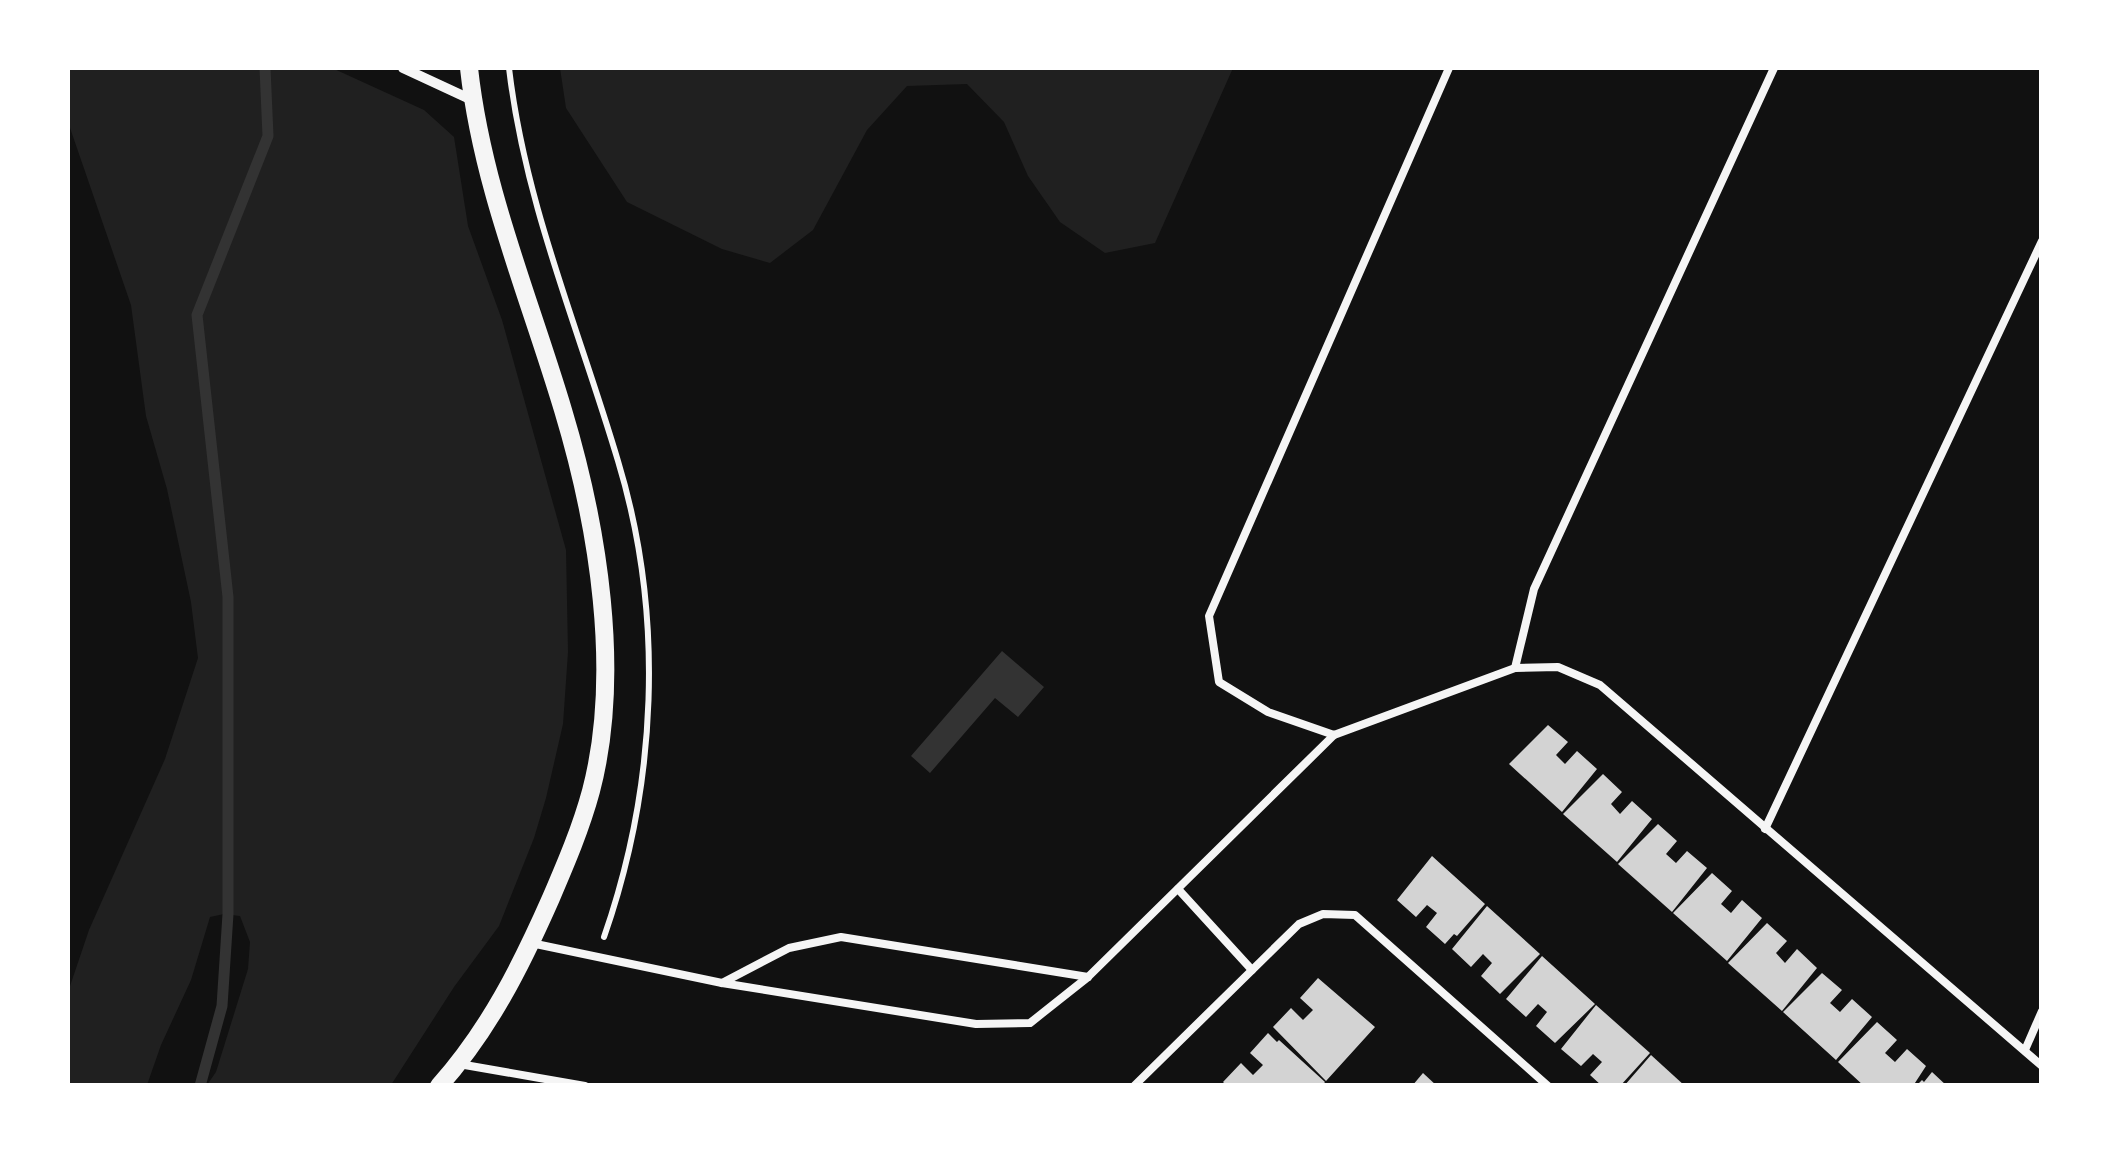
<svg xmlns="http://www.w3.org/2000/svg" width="2109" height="1153" viewBox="0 0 2109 1153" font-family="Montserrat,sans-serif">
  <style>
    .green { fill: #202020 }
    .water { fill: #333 }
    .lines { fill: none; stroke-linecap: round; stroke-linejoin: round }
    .stream { stroke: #333; stroke-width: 11 }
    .building { fill: #d3d3d3 }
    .path { stroke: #f5f5f5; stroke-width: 6 }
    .service { stroke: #f5f5f5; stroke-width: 8 }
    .minor { stroke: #f5f5f5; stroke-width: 10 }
    .tertiary { stroke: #f5f5f5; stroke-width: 18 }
  </style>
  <rect width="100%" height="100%" fill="#111"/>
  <g class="green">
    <polygon points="68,68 332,68 424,110 454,137 468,226 502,320 566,550 568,652 563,724 546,798 534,838 499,926 454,987 391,1085 207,1085 216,1072 248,969 250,942 240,916 224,914 210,917 191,980 161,1045 147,1085 68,1085 68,992 89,930 165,759 198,658 191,602 167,489 146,416 131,305 68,122"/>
    <polygon points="560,68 1233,68 1155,243 1105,253 1060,222 1028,176 1004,122 967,84 907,86 867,130 813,230 770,263 722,249 627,202 566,108"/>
  </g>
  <polygon class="water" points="1002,651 1044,687 1018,717 995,698 930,773 911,756"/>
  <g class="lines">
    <polyline class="stream" points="200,1086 222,1006 228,914 228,597 197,315 268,136 265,68"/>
  </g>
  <g class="building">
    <polygon points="1548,725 1568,742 1556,755 1565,764 1577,751 1597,769 1562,812 1509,764"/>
    <polygon points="1603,774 1622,792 1611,804 1620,814 1632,801 1652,819 1617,862 1563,814"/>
    <polygon points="1658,824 1677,841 1666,854 1676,863 1687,851 1707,868 1672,912 1618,864"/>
    <polygon points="1432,856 1485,904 1457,936 1454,934 1445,944 1426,927 1437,913 1427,905 1416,917 1397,900"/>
    <polygon points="1712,873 1732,891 1721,904 1731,913 1742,900 1762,918 1727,961 1673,913"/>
    <polygon points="1487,906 1540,954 1500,994 1481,976 1492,963 1483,954 1471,967 1452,949"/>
    <polygon points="1767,923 1787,941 1776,953 1785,963 1797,949 1817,968 1782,1011 1728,963"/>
    <polygon points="1542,956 1595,1004 1555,1043 1536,1026 1547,1012 1538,1004 1526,1017 1506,999"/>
    <polygon points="1822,973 1842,990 1830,1003 1840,1012 1852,999 1872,1017 1836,1060 1783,1012"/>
    <polygon points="1318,978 1375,1027 1326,1081 1273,1027 1291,1008 1303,1020 1313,1010 1300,998"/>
    <polygon points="1596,1005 1650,1053 1621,1085 1602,1086 1590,1075 1602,1062 1593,1054 1581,1066 1561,1049"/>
    <polygon points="1877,1022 1897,1040 1885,1053 1895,1062 1907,1049 1926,1066 1913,1086 1864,1086 1838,1062"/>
    <polygon points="1268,1033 1277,1042 1279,1040 1325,1082 1322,1086 1227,1086 1223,1082 1241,1063 1253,1075 1263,1065 1250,1053"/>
    <polygon points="1651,1055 1685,1086 1624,1086"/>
    <polygon points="1932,1072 1947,1086 1916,1086 1922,1080 1924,1082"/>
    <polygon points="1423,1073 1437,1086 1412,1086"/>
  </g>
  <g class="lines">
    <path class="path" d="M509,68c16,137 70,261 109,393 47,155 39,324 -14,476"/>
    <g class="service">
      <polyline points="1449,68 1209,616 1219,682 1268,712 1334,735 1515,668 1558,667 1600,685 2042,1066"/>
      <polyline points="1515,668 1534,589 1774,68"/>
      <polyline points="1765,829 2042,241"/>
      <polyline points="1178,889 1252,970"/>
      <polyline points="531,943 722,983 976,1024 1030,1023 1088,977 1334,735"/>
      <polyline points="722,983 789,948 841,937 1088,977"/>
      <polyline points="2025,1050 2042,1011"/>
      <polyline points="459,1064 585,1086"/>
      <polyline points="1134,1086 1299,924 1323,914 1355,915 1548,1086"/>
    </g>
    <polyline class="minor" points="403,68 472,100"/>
    <path class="tertiary" d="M439,1086c50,-56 82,-120 112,-188 15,-35 30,-70 40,-107 31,-118 7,-265 -28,-381 -34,-114 -81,-223 -94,-342"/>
  </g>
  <rect width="2109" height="1153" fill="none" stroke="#ffffff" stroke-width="140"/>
</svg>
